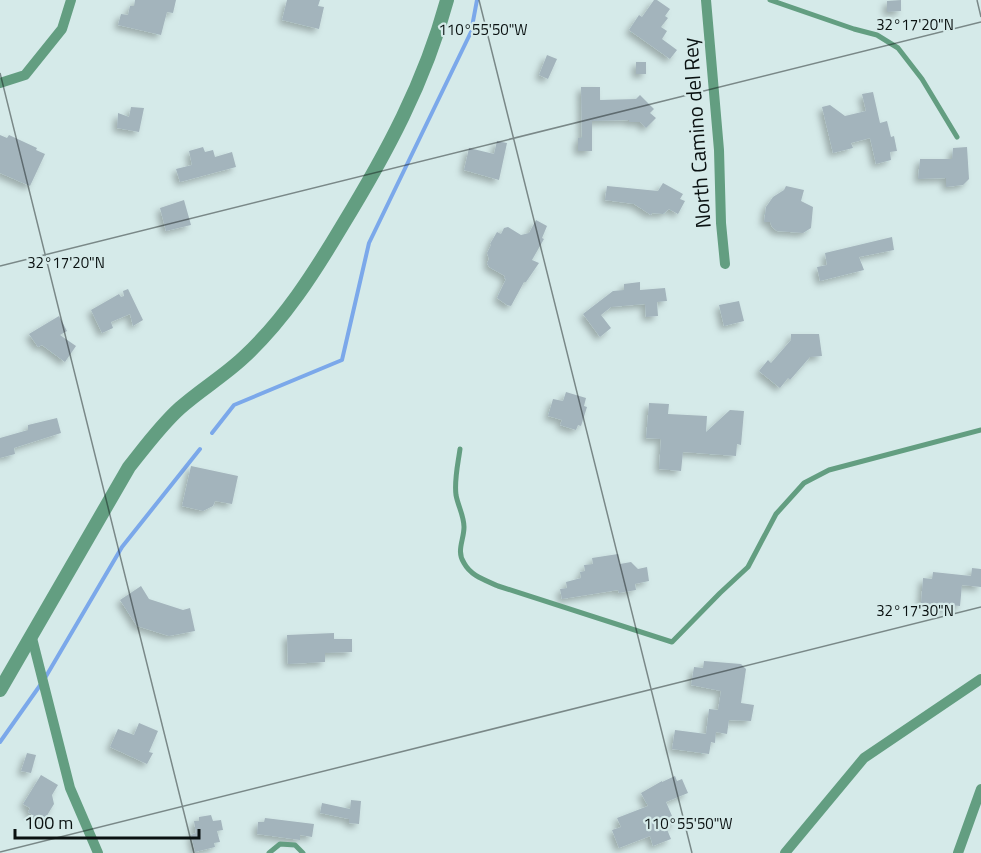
<svg xmlns="http://www.w3.org/2000/svg" width="981" height="853" viewBox="0 0 981 853" font-family="'Titillium Web',sans-serif">
  <style>
    .lines { fill: none; stroke-linecap: round; stroke-linejoin: round }
    .stream { stroke: #7ba8ea; stroke-width: 4 }
    .building { fill: #a3b4bc; filter: url(#shadow) }
    .service { stroke: #639e81; stroke-width: 5 }
    .minor { stroke: #639e81; stroke-width: 10 }
    .tertiary { stroke: #639e81; stroke-width: 14 }
    .ticks { fill: none; stroke: #0a1111; stroke-width: 1.5; stroke-opacity: 0.45 }
    .labels { text-anchor: middle; dominant-baseline: central; stroke-width: 4.5; stroke-linejoin: round; paint-order: stroke }
    .street-label { font-size: 21px; fill: #0a1111; stroke: #d5eae9 }
    .ticks-label { font-size: 15px; text-anchor: middle; fill: #0a1111; stroke: #d5eae9; stroke-width: 4.5; stroke-linejoin: round; paint-order: stroke }
  </style>
  <defs>
    <filter id="shadow"><feDropShadow dx="-4" dy="4" stdDeviation="3" flood-color="#0004"/></filter>
  </defs>
  <rect width="100%" height="100%" fill="#d5eae9"/>
  <g class="lines">
    <g class="stream">
      <polyline points="212,433 234,405 342,360 369,243 471,32 477,0"/>
      <polyline points="45,678 122,547 200,449"/>
      <polyline points="0,742 41,684"/>
    </g>
  </g>
  <g class="building">
    <polygon points="135,0 176,0 173,13 167,12 161,35 118,25 121,14 128,15 130,6 134,6"/>
    <polygon points="287,0 320,0 318,6 324,7 319,29 282,20"/>
    <polygon points="654,0 657,0 670,9 665,16 668,18 661,27 667,31 662,39 677,50 670,59 629,30 639,15 642,17"/>
    <polygon points="901,0 901,11 887,12 887,1"/>
    <polygon points="547,55 557,59 548,79 539,75"/>
    <rect x="636" y="62" width="10" height="12"/>
    <polygon points="581,87 600,87 600,100 636,99 640,95 654,109 650,113 656,118 646,128 640,122 629,122 629,120 592,121 592,151 578,151 578,138 582,138"/>
    <polygon points="873,92 880,123 887,121 891,137 894,136 897,151 890,152 891,160 876,164 870,138 851,143 853,148 833,153 822,107 830,105 845,116 866,111 862,94"/>
    <polygon points="131,107 144,108 139,132 117,128 118,113 129,117"/>
    <polygon points="0,135 7,138 9,135 37,148 36,150 45,154 30,186 0,173"/>
    <polygon points="497,141 507,143 499,180 464,170 469,148 494,154"/>
    <polygon points="203,147 205,152 213,150 215,157 232,152 236,167 180,182 176,169 192,165 189,151"/>
    <polygon points="967,147 969,179 963,185 946,187 946,178 918,179 920,159 952,159 953,148"/>
    <polygon points="663,183 683,194 680,199 685,201 678,214 669,209 663,214 652,213 651,215 634,204 605,200 607,186 658,191"/>
    <polygon points="786,186 804,190 801,201 813,207 811,228 803,233 777,231 772,227 770,222 764,222 766,207 773,197 784,190"/>
    <polygon points="184,200 191,225 166,231 160,208"/>
    <polygon points="536,220 547,226 542,238 544,239 532,260 539,263 526,282 524,282 511,306 507,305 497,298 506,279 504,278 505,276 489,267 487,263 489,259 487,253 491,245 490,244 497,232 501,234 504,228 508,227 521,235 529,233"/>
    <polygon points="892,237 894,250 859,257 864,270 820,281 817,267 827,265 825,253"/>
    <polygon points="640,282 640,290 665,288 667,301 657,302 658,316 646,317 645,304 611,307 601,315 611,328 600,337 583,314 613,291 624,290 624,284"/>
    <polygon points="128,289 143,320 133,326 130,314 111,322 113,328 102,333 91,310 119,294 121,297 124,296 123,291"/>
    <polygon points="739,301 744,321 724,326 719,305"/>
    <polygon points="59,316 67,331 60,335 76,346 65,362 42,345 38,347 29,334"/>
    <polygon points="791,334 819,334 822,356 810,357 790,380 788,378 780,388 759,371 768,360 771,363 791,340"/>
    <polygon points="566,392 586,398 584,406 587,407 581,426 578,425 576,430 560,425 562,420 548,416 553,399 563,401"/>
    <polygon points="649,403 669,404 668,414 707,416 706,432 730,410 744,411 741,445 737,444 736,456 683,452 681,471 659,469 661,439 646,438"/>
    <polygon points="57,418 61,433 14,448 15,454 0,458 0,438 28,430 28,425"/>
    <polygon points="191,466 238,476 232,504 215,501 213,506 203,511 182,506"/>
    <polygon points="618,554 620,564 631,562 638,569 647,567 649,581 635,584 636,590 619,593 618,590 562,599 560,589 567,588 566,582 581,578 580,572 585,571 584,565 593,564 592,558"/>
    <polygon points="972,568 981,569 981,587 962,585 960,606 949,605 948,609 936,608 936,604 921,603 923,578 932,579 933,572 971,576"/>
    <polygon points="141,586 149,599 183,610 190,608 195,631 169,636 137,626 120,600"/>
    <polygon points="334,633 334,639 352,639 352,652 325,653 325,662 288,664 287,635"/>
    <polygon points="704,661 741,664 746,669 741,703 754,705 751,721 729,720 727,734 716,732 715,743 711,742 709,754 672,749 675,730 706,734 709,709 718,710 721,691 691,685 694,667 703,668"/>
    <polygon points="139,723 158,731 149,752 153,753 147,764 110,747 118,729 134,735"/>
    <polygon points="27,753 36,755 31,773 21,771"/>
    <polygon points="41,775 58,785 52,795 54,804 43,822 28,812 30,808 23,804"/>
    <polygon points="675,776 677,781 682,779 688,793 666,802 675,823 666,827 671,839 653,846 650,836 619,848 612,830 621,827 617,818 648,806 641,793 662,781 662,782"/>
    <polygon points="351,800 361,801 359,824 349,823 349,819 320,813 322,803 350,809"/>
    <polygon points="211,815 213,821 221,820 223,830 217,831 220,842 214,843 215,847 195,852 191,835 196,833 194,821 199,821 199,817"/>
    <polygon points="265,818 314,824 312,837 300,835 300,840 257,834 258,822 264,822"/>
  </g>
  <g class="lines">
    <g class="service">
      <polyline points="770,0 854,29 877,35 898,48 922,79 957,137"/>
      <path d="M460,449c-2,15 -6,31 -4,46 2,11 8,21 8,32 0,13 -8,24 0,36 7,13 21,17 34,23l174,56 48,-49 28,-26 28,-53 28,-31 25,-13 152,-40"/>
      <polyline points="269,853 280,844 295,845 303,853"/>
    </g>
    <g class="minor">
      <polyline points="706,0 719,150 721,223 725,264"/>
      <polyline points="0,83 25,75 62,29 71,0"/>
      <polyline points="32,638 70,788 98,853"/>
      <polyline points="785,853 864,758 981,679"/>
      <polyline points="958,853 981,789"/>
    </g>
    <path class="tertiary" d="M0,690l129,-223c16,-20 32,-42 51,-59 20,-18 44,-32 64,-51 40,-37 70,-84 98,-131 44,-72 83,-144 105,-226"/>
  </g>
  <path class="ticks" d="M479,0l213,853M977,0l4,17M0,73l194,780M0,266l981,-244M0,852l981,-245"/>
  <g class="labels">
    <g class="street-label">
      <text transform="translate(696 133) rotate(-94)">North Camino del Rey</text>
    </g>
  </g>
  <g class="ticks-label">
    <text x="915" y="30">32°17'20"N</text>
    <text x="483" y="35">110°55'50"W</text>
    <text x="66" y="268">32°17'20"N</text>
    <text x="915" y="616">32°17'30"N</text>
    <text x="688" y="829">110°55'50"W</text>
  </g>
  <path d="M15 829v9h184v-9" fill="none" stroke="#0a1111" stroke-width="3"/>
  <text x="24" y="829" font-size="18" fill="#0a1111" stroke="#d5eae9" stroke-width="4.5" paint-order="stroke">100 m</text>
</svg>
